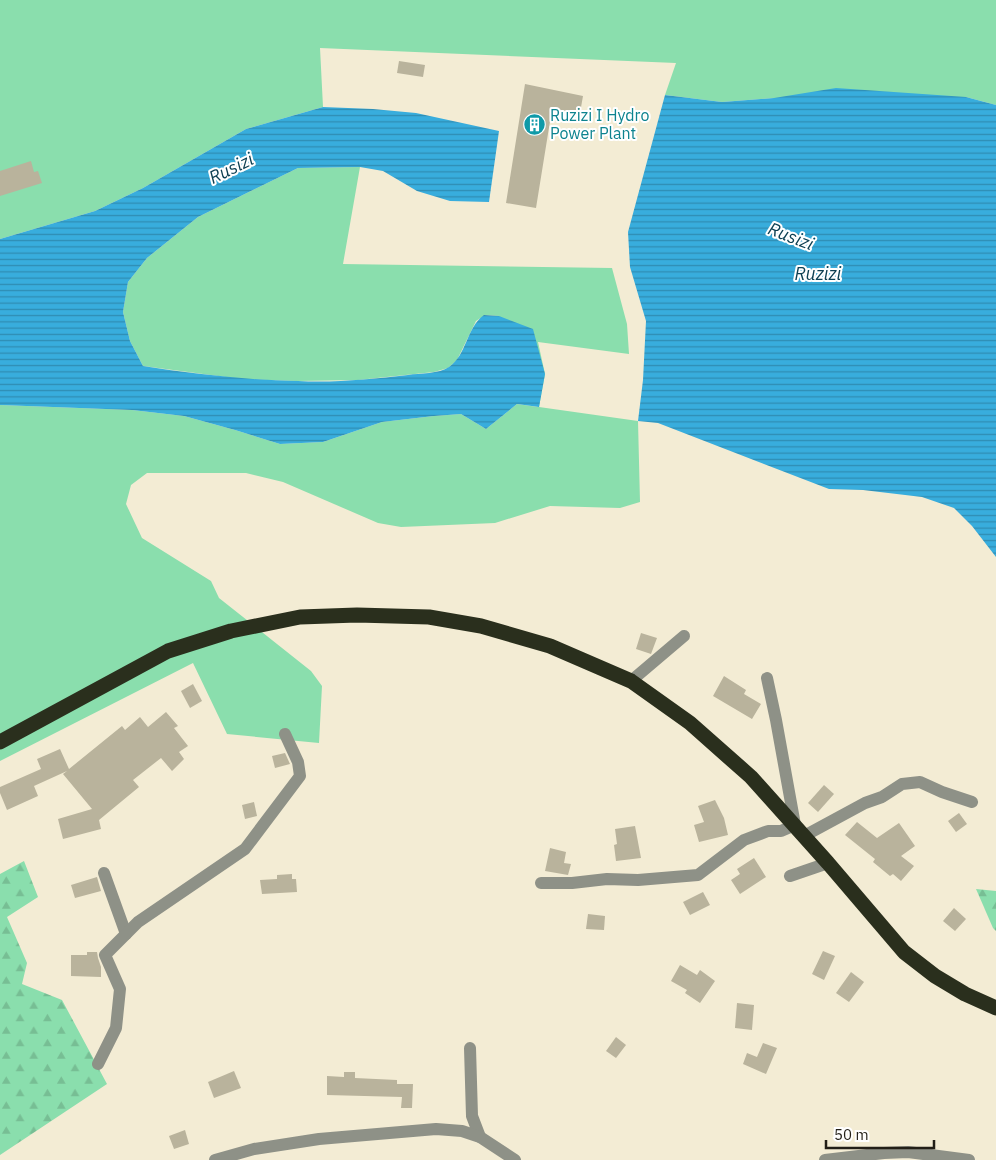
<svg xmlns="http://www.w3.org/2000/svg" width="996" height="1160" viewBox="0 0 996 1160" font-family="'IBM Plex Sans',sans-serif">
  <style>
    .grass { fill: #8adead }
    .forest { fill: url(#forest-firs) }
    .water { fill: url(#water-rules) }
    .building { fill: #b9b39c }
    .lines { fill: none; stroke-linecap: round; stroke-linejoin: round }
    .minor { stroke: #8e9187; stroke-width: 12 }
    .highway { stroke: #2a2f1d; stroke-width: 15 }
    .labels { text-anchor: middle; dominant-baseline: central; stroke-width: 4; stroke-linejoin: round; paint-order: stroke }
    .culture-label { font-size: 16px; fill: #0d838f; stroke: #fff; text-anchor: start }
    .water-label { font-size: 18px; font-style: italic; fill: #0e4053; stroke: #fff }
  </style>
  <defs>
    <pattern id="forest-firs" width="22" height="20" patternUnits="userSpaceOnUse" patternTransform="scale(1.25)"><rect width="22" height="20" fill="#8adead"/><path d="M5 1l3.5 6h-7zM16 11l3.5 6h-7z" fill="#77be94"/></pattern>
    <pattern id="water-rules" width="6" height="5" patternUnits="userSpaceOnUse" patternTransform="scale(1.25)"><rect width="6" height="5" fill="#38addd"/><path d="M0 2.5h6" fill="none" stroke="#2f8cb2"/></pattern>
  </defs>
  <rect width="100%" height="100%" fill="#f3ecd4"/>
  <g class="grass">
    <polygon points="0,0 996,0 996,105 966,97 774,98 722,102 665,95 676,63 320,48 323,107 246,129 143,188 95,211 0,239"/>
    <polygon points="360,167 343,264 612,268 627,324 629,354 538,342 545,374 539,407 638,421 640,502 620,508 550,506 495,523 401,527 378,523 283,482 246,473 147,473 131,485 126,504 142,538 211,581 219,598 311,671 322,686 319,743 227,734 193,663 0,761 0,405 132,410 184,416 235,430 280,444 323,442 382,422 434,416 461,414 486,429 517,404 538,407 499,316 485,315 476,321 457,360 448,368 434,372 358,380 297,381 241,379 143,366 130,341 123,312 128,282 147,258 198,217 298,168"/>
  </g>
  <g class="forest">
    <polygon points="24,861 38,897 7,917 27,963 22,984 62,1000 107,1084 0,1155 0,874"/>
    <polygon points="976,889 996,891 996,931 993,928"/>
  </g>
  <g class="water">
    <polygon points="836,88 966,97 996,105 996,557 972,526 954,508 922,497 863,490 829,489 658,423 638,421 643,380 646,321 630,267 628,232 665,95 722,102 774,98"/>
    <path d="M323,107l50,2 43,4 83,18 -10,71 -39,-1 -33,-10 -34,-20 -23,-4 -62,1 -100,49 -51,41 -19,24 -5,30 7,29 13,25c51,8 103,14 155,15 37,2 74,-2 110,-6 12,-2 31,-1 41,-8 18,-12 17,-39 35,-52l15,1 34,13 12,45 -6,33 -22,-3 -31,25 -25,-15 -27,2 -52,6 -59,20 -43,2 -45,-14 -51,-14 -52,-6 -132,-5v-166l95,-28 48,-23 103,-59z"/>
  </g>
  <g class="building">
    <polygon points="399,61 425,65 423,77 397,73"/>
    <polygon points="525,84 583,96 580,113 552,109 536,208 506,203"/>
    <polygon points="31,161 34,172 38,171 42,183 0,196 0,171"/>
    <polygon points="641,633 657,638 651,654 636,649"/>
    <polygon points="724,676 746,690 744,694 761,704 752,719 713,696"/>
    <polygon points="193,684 202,701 190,708 181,691"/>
    <polygon points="166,712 178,726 174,728 188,746 179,752 184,759 172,771 161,758 133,780 139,787 99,820 101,829 63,839 58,819 92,809 63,774 67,771 34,786 38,796 7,810 0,793 0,787 41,769 37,759 60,749 69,769 122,726 125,730 140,717 148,727"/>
    <polygon points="285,753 290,764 275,768 272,756"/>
    <polygon points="824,785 834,794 818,812 808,803"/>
    <polygon points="715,800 724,818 728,835 699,842 694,825 704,822 698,806"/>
    <polygon points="254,802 257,816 245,819 242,805"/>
    <polygon points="959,813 967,824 956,832 948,821"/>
    <polygon points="857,822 877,838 899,823 915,846 901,856 914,866 901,881 893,874 890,876 873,862 875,859 845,835"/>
    <polygon points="635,826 641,858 616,861 614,845 617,844 615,829"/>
    <polygon points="550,848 566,852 564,863 571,864 568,875 545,871"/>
    <polygon points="754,858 766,877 740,894 731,880 740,874 737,869"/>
    <polygon points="292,874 292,879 296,879 297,892 262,894 260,880 277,879 277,875"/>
    <polygon points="97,877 101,891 75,898 71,885"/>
    <polygon points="703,892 710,905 690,915 683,902"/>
    <polygon points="954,908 966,919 955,931 943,921"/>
    <polygon points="588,914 605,916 604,930 586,929"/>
    <polygon points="823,951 835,956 824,980 812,974"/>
    <polygon points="87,952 97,952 98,958 101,967 101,977 71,976 71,955 87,955"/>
    <polygon points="680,965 697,975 700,970 715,981 700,1003 685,993 687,990 671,981"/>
    <polygon points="851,972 864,982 849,1002 836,993"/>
    <polygon points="737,1003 754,1005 752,1030 735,1028"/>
    <polygon points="616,1037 626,1045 616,1058 606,1051"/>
    <polygon points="763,1043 777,1048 766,1074 743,1064 747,1053 757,1057"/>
    <polygon points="234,1071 241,1088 214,1098 208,1082"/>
    <polygon points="344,1072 355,1072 355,1078 397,1080 397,1084 413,1084 412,1108 401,1108 402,1097 327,1095 327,1076 344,1077"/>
    <polygon points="185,1130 189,1144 174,1149 169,1136"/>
  </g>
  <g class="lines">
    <g class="minor">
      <polyline points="631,681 684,636"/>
      <polyline points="804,836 865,803 882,797 902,784 920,782 942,792 972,802"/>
      <polyline points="104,873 126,934"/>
      <polyline points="790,876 828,863"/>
      <polyline points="541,883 572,883 607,879 638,880 698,875 744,840 768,831 781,831 795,825 776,720 767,678"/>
      <polyline points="470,1048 472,1116 480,1137"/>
      <polyline points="98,1064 116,1028 120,989 105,955 138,922 245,849 300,776 298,762 285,734"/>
      <polyline points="215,1160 254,1149 319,1139 436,1129 462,1131 480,1137 515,1160"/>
      <polyline points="825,1160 884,1153 908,1152 969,1160"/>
    </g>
    <polyline class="highway" points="0,742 168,651 231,631 300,617 357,615 429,617 481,626 550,646 631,681 690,723 751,777 828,863 904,952 935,976 965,994 996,1008"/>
  </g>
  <defs>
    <symbol id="building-disc" viewBox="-11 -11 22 22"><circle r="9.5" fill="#0f9aa8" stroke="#fff"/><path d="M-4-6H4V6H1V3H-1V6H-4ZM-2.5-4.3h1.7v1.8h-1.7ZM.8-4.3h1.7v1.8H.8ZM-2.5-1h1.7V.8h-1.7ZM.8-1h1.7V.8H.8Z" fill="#fff"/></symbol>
  </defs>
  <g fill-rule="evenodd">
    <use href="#building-disc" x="522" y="112" width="25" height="25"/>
  </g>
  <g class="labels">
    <g class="culture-label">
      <text x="550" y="115">Ruzizi I Hydro<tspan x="550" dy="18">Power Plant</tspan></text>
    </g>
    <g class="water-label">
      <text transform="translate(231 168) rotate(-26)">Rusizi</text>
      <text transform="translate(791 236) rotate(21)">Rusizi</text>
      <text x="818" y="273">Ruzizi</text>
    </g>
  </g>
  <path d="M826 1140v8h108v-8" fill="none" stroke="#221f17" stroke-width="2.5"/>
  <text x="834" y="1140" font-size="15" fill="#221f17" stroke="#ffffff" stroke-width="4" paint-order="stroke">50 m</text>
</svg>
